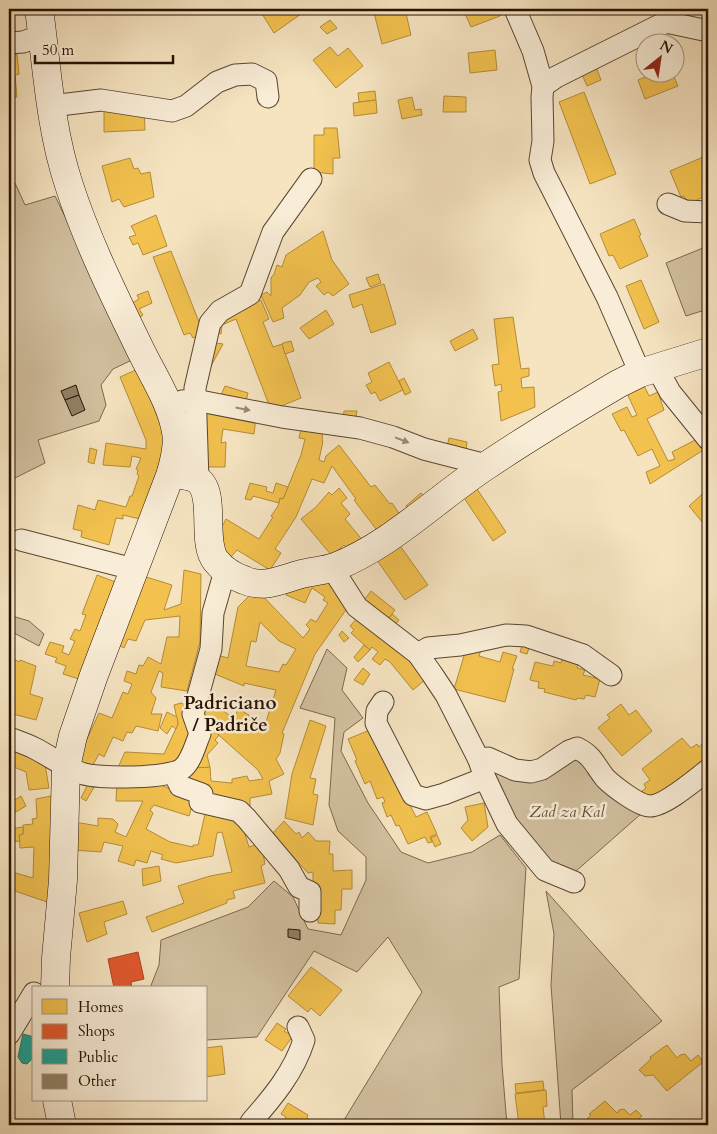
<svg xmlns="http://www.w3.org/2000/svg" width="717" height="1134" viewBox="0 0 717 1134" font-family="Cardo,serif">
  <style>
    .green { fill: #d2c0a0; stroke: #7c6850 }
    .homes { fill: #f2c14e; stroke: #b48c37; fill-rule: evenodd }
    .shops { fill: #e4572e; stroke: #ab4220 }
    .public { fill: #17a398; stroke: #1b776b }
    .building { fill: #927f65; stroke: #251101 }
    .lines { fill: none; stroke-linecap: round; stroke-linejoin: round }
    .street-casing { stroke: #594631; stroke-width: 23 }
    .secondary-casing { stroke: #251101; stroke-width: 29 }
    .street { stroke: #f9edd7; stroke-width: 21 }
    .secondary { stroke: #f9edd7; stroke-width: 28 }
    .oneway { fill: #9a8a77 }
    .labels { text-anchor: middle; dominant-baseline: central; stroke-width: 5; stroke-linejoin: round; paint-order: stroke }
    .park-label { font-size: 16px; font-style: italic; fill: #624e39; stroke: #f9edd7 }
    .quarter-label { font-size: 19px; font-weight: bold; fill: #251101; stroke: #f9edd7 }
  </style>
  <rect width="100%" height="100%" fill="#f6e4c1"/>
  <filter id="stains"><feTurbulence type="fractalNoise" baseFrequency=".004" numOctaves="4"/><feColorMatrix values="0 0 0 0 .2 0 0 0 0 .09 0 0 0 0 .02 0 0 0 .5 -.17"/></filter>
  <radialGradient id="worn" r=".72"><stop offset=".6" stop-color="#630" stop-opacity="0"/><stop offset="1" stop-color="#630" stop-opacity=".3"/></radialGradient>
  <g class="green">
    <polygon points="9,183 15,183 25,205 55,196 134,359 113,369 101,385 106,405 99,421 38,440 45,463 15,478 9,485"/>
    <polygon points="708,246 708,309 686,316 666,263"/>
    <polygon points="9,615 29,621 44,634 39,646 14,633 9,640"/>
    <polygon points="327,649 347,668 342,690 363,718 344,732 341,751 368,803 401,852 428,863 472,852 500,835 526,868 519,979 499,987 502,1065 507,1125 341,1125 422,992 388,937 357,972 314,951 257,1037 206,1040 206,988 150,988 159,965 161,940 248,907 274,881 293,897 308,929 341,935 366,880 366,857 338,831 329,805 335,718 300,708"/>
    <polygon points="577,748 650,806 567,879 507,824 488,758 515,770"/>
    <polygon points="546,891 662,1021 572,1090 573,1125 561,1125 551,985 554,934"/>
  </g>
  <g class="homes">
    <polygon points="259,9 302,9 304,12 274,33"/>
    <polygon points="380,9 405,9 411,35 382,44 374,13 381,11"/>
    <polygon points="463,9 497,9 500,16 471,27"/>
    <polygon points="330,20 337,28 327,34 320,27"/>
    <polygon points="330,47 338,56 348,48 363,66 336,88 313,60"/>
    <polygon points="495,50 497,70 470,73 468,53"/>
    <polygon points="644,51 644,72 672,72 678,86 645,99 638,80 645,77 636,54"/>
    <polygon points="17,54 19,74 15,75 17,97 9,98 9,55"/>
    <polygon points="595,64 601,80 587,86 580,70"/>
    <polygon points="375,91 376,100 359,102 358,93"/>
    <polygon points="584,92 616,174 590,184 559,102"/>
    <polygon points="444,96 466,97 466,112 443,112"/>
    <polygon points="412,97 415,110 421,109 422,115 402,119 398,100"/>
    <polygon points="376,100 377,113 354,116 353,103"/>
    <polygon points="144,110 145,130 104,132 104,111"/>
    <polygon points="324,128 337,128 340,158 333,158 333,174 314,172 314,135 324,135"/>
    <polygon points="708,155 708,195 688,204 684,196 681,197 670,171"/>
    <polygon points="130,158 134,169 138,168 141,174 150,172 154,197 124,207 119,199 112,202 102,166"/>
    <polygon points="156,215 167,246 143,255 138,243 133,245 129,237 136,235 131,226"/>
    <polygon points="634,219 641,235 639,236 648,256 620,269 613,255 609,256 600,234"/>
    <polygon points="323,231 332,260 349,284 333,296 328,292 324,295 316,286 321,282 318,278 309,282 300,295 282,308 284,318 273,322 261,295 267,292 271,296 271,278 274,274 277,265 282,267 286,255"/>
    <polygon points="171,251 201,327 197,330 200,335 193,338 190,333 184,335 153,257"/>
    <polygon points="378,274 381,283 370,287 366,278"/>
    <polygon points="641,280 659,322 644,329 626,286"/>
    <polygon points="384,284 396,324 371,333 362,304 353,308 349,295"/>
    <polygon points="148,291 152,303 139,309 143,315 137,319 129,305 139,299 137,295"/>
    <polygon points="261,300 269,319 263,322 273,347 282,344 301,398 271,410 236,319 222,325 221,334 213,331 232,309"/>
    <polygon points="326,310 334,324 309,339 300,328"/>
    <polygon points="513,317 521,369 529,368 529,376 521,378 522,388 534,387 535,407 501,421 498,392 502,391 501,384 495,386 492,365 499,364 494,319"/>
    <polygon points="473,329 478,339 455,351 450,341"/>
    <polygon points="291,341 294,351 285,354 282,344 283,343"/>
    <polygon points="210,342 223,344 211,366"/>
    <polygon points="389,362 403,390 380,401 375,392 371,394 366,385 372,382 368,373"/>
    <polygon points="138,369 165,435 164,454 140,519 123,515 123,519 116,518 109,545 81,537 82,531 73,529 78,505 95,510 98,500 126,507 130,496 132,496 139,476 137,474 138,470 136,469 141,458 132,456 130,467 103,465 106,443 146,449 146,440 120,377"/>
    <polygon points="404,378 411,392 405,395 399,381"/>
    <polygon points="642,381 649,396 658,392 664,410 647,419 668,461 675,459 672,452 697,439 705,449 650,484 646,472 660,466 652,449 638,456 624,430 621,431 612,414 627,407 632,417 637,415 625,389"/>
    <polygon points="225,386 248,393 245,405 221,395"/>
    <polygon points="207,409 256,417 254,434 223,429 221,443 226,442 225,467 205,467 204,441"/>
    <polygon points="344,411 357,411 355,422 343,419"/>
    <polygon points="302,425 323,428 322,441 323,441 319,460 324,462 326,456 339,445 371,487 375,485 390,504 392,503 401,516 379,533 354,500 356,499 332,466 324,483 312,479 296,517 275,549 281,553 270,570 237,550 231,557 213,544 226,519 259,539 273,517 271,516 278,506 280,498 283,499 301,455 305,439 299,438"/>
    <polygon points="449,438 467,442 466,450 447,447"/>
    <polygon points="90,448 97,450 94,464 88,462"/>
    <polygon points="250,483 267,487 266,491 273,493 276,483 288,487 283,499 280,498 279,503 253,496 251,500 245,499"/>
    <polygon points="475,486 506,532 493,541 462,495"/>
    <polygon points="339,488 347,498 341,503 350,514 345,519 364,542 350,551 344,545 332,556 301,519 316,507 329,492 332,495"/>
    <polygon points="708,489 708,529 689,506"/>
    <polygon points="421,493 425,499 408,510 406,506"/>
    <polygon points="396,540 428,585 405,600 374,556"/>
    <polygon points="184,570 201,574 200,642 187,691 161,687 163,673 159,671 151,692 156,698 151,714 162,714 158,731 136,726 132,733 127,732 123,741 113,737 104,757 99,754 90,770 75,765 99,713 112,718 123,692 128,694 132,684 124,681 127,671 136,674 139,665 143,666 148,657 161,664 167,637 179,637 180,616 145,620 136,641 128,639 124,648 114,643 143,576 172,585 164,610 181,604"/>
    <polygon points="97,575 118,583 82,680 63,674 66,666 55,662 57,658 45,654 50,642 64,646 62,652 69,655 75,641 70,639 75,629 80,631 86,615 82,614"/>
    <path d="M294,578l39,5 15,24 -33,47 -33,79 2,1 -4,19 -4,6 8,15 -15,7 3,13 -22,4v9l-40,-12v-10l-23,-1 2,-16 21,-1 1,14 21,2v-4l15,-3 2,5 14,-2 -5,-9 -62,-55 13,-15 24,18 6,-9 26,16 11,-35 -32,-7v3l-34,-14 7,-17 11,3 10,-51 18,-18 47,49 7,-9 -4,-4 5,-6 5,3 12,-19 -5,-3 2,-3 -13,-9 -7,15 -19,-8zM260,622l19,19 17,8 -10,16 -3,-1 -4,8 -33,-6 5,-25 5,1z"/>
    <polygon points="371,591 395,610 385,623 362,603"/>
    <polygon points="392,614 399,620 394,626 387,621"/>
    <polygon points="360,615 401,651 425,680 413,690 390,662 385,659 380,665 372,659 378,652 372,647 370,650 351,633 354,630 350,626"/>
    <polygon points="342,631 349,638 344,642 339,635"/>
    <polygon points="523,643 530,645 527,654 520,652"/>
    <polygon points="364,645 370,650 358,662 354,657"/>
    <polygon points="467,646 481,650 479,656 500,662 503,652 517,656 512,669 514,669 505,702 454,689"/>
    <polygon points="9,656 19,662 20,660 36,666 30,694 43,698 36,720 9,713"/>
    <polygon points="563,657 579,660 577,668 585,670 583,675 600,679 595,697 586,695 584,699 577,698 576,700 544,692 545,689 538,688 539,682 530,680 535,662 553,666 554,661 561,663"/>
    <polygon points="363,668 370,674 363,685 354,680"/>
    <polygon points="181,703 186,705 194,731 175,766 116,772 125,752 164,754 178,724 174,705"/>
    <polygon points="621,704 629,715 636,710 652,731 622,756 598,728 610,718 607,715"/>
    <polygon points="167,712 177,717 178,724 176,729 172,726 167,734 160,728"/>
    <polygon points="310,720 326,726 310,778 316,779 313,794 318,795 313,825 285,818 292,774"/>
    <polygon points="212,729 219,735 215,740 218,743 207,755 210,767 194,768 204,736"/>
    <polygon points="372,729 416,817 427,812 437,834 430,837 432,842 428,843 425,837 408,844 399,825 396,826 391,815 387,817 382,803 385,802 383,797 377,799 370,781 365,784 355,761 357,760 348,739"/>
    <polygon points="682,738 691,748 697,744 699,747 703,743 708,750 708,756 650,802 642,791 646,788 644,784 650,780 642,769"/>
    <polygon points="9,744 44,758 49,788 29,790 26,772 9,765"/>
    <polygon points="145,780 195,797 189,816 154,805 150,810 153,813 146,829 170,842 193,847 193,845 198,845 205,814 241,821 249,847 261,843 265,864 261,866 265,883 233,891 235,898 227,900 227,903 152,932 146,917 184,903 178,886 210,876 232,872 222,832 217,833 213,856 176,863 161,859 163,855 151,851 147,863 136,860 134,866 118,861 123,846 104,842 101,852 73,850 75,822 98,826 98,818 113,819 118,824 115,832 126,837 143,801 116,801 117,781"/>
    <polygon points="89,782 97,782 86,801 81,798"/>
    <polygon points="21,796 26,806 9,816 9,804"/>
    <polygon points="51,796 54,812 52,886 47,902 9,889 9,871 33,878 34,847 20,848 19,835 23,834 23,825 33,824 32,819 37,818 36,799"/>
    <polygon points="484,803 488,827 472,841 461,828 468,820 465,807"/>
    <polygon points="284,821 296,834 299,832 302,838 308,832 316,841 330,841 329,854 333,854 333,871 352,870 352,889 342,889 341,910 335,910 335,924 318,923 317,889 313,888 313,872 308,873 272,834"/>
    <polygon points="23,827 23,834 19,835 20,841 9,842 9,829"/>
    <polygon points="437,835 441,844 435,847 431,838"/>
    <polygon points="159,866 161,881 143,886 142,869"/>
    <polygon points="123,901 127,914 104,922 107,934 87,942 79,913"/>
    <polygon points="311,967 342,990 320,1016 311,1008 308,1012 288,996"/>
    <polygon points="277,1023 286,1029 284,1031 293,1036 282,1051 265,1040"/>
    <polygon points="667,1045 677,1058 680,1055 685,1054 691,1061 698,1055 703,1062 667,1091 653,1075 645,1076 639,1070 651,1059 650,1057"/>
    <polygon points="222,1046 225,1074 206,1077 206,1048"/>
    <polygon points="543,1081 544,1090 516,1093 515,1084"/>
    <polygon points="546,1090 547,1106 543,1107 545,1125 519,1125 515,1094"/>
    <polygon points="605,1101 617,1113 619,1110 624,1109 630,1115 636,1110 642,1116 632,1125 581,1125 591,1115 589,1114"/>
    <polygon points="288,1103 308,1115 307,1118 314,1123 313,1125 282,1125 286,1117 281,1114"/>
  </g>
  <polygon class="shops" points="138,952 144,979 131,982 132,988 114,988 108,959"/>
  <polygon class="public" points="23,1034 34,1037 34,1051 31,1060 27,1064 22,1063 18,1057"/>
  <g class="building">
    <polygon points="76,385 79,395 65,400 61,391"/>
    <polygon points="79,395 85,410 72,416 65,400"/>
    <polygon points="288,929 300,930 300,940 288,937"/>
  </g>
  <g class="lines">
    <defs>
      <g id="street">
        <polyline points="515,9 533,51 543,86 542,97 543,141 540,160 544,173 607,297 640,373"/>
        <polyline points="9,43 23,42 43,35"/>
        <polyline points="543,86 556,77 666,22 708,31"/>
        <polyline points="51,106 101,100 172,111 186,106 217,82 235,75 252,74 266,81 268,97"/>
        <polyline points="668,204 685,211 708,212"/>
        <polyline points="657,368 670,392 708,439"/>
        <polyline points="182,401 195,400 282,417 360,428 393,437 424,449 486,465"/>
        <polyline points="198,480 195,388 210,323 220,311 250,294 273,232 311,179"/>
        <polyline points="21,540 133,569"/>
        <polyline points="332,568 357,607 418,654 432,674 446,695 479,760 485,778 507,824 545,870 574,882"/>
        <polyline points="418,654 428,648 460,645 506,635 526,636 583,655 611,675"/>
        <polyline points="383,702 377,711 376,723 413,795 426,799 444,794 485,778"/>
        <path d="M9,738c8,3 17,6 25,10 16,8 30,19 47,25 15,6 90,6 102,-5 9,-8 12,-23 17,-34l-7,-20 18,-65 2,-36 12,-42"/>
        <path d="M479,760l9,-2 27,12 16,2 11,-3 27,-18 8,-3c16,8 17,16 28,30 8,8 34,28 45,28 15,0 46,-27 58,-36"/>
        <polyline points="174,773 180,786 202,794 200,802 239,811 247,819 289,869 299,887 310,892 310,911"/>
        <polyline points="9,1034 34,993"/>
        <path d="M251,1125v-3c22,-25 43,-50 53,-82l-6,-13"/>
      </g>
      <g id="secondary">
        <path d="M39,9c8,58 11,119 30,176 18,56 45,110 71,164 13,27 31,53 36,83 3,14 -2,28 -5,41l-77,202 -21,61 -7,31 -3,113 -7,78 -1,30"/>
        <path d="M171,473c8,2 18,2 25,6 22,12 4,62 20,82 7,9 17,15 28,19 19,9 36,0 54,-5 12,-4 26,-4 37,-8 56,-22 101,-68 151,-101 43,-29 88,-56 132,-82l22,-11 68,-21"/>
        <polyline points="57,1100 62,1125"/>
      </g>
    </defs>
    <use href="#street" class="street-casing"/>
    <use href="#secondary" class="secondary-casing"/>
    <use href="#street" class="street"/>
    <use href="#secondary" class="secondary"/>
  </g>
  <defs><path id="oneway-solid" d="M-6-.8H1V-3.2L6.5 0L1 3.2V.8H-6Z" transform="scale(1.25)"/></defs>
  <g class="oneway">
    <use href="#oneway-solid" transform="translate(243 409) rotate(11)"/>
    <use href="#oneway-solid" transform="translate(402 440) rotate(21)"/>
  </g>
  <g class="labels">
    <g class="park-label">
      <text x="567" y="812">Zad za Kal</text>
    </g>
    <g class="quarter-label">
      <text x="230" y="703">Padriciano<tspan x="230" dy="22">/ Padriče</tspan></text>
    </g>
  </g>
  <rect width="717" height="1134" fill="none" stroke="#f6e4c1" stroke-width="30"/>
  <rect x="10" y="10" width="697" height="1114" fill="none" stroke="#251101" stroke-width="2.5"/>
  <rect x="15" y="15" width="687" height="1104" fill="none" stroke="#251101"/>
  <rect x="32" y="986" width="175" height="115" fill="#f9edd7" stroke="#a49581"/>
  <rect x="42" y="999" width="25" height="15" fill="#f2c14e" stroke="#a49581"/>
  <text x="78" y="1012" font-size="15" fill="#251101">Homes</text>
  <rect x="42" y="1024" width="25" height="15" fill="#e4572e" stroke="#a49581"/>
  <text x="78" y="1036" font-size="15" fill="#251101">Shops</text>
  <rect x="42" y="1049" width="25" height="15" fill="#17a398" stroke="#a49581"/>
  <text x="78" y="1062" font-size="15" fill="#251101">Public</text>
  <rect x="42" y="1074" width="25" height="15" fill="#927f65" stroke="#a49581"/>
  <text x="78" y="1086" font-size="15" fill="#251101">Other</text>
  <g transform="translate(660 58) rotate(30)"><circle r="24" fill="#f9edd7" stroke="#a49581"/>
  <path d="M0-4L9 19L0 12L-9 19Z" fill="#8f2418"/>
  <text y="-8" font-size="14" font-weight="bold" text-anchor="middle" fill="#251101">N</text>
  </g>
  <path d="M35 55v8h138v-8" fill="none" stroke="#251101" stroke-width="2.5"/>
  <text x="42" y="55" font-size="15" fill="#251101" stroke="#f9edd7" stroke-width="4" paint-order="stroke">50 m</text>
  <rect width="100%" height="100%" filter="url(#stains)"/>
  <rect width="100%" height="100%" fill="url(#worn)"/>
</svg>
